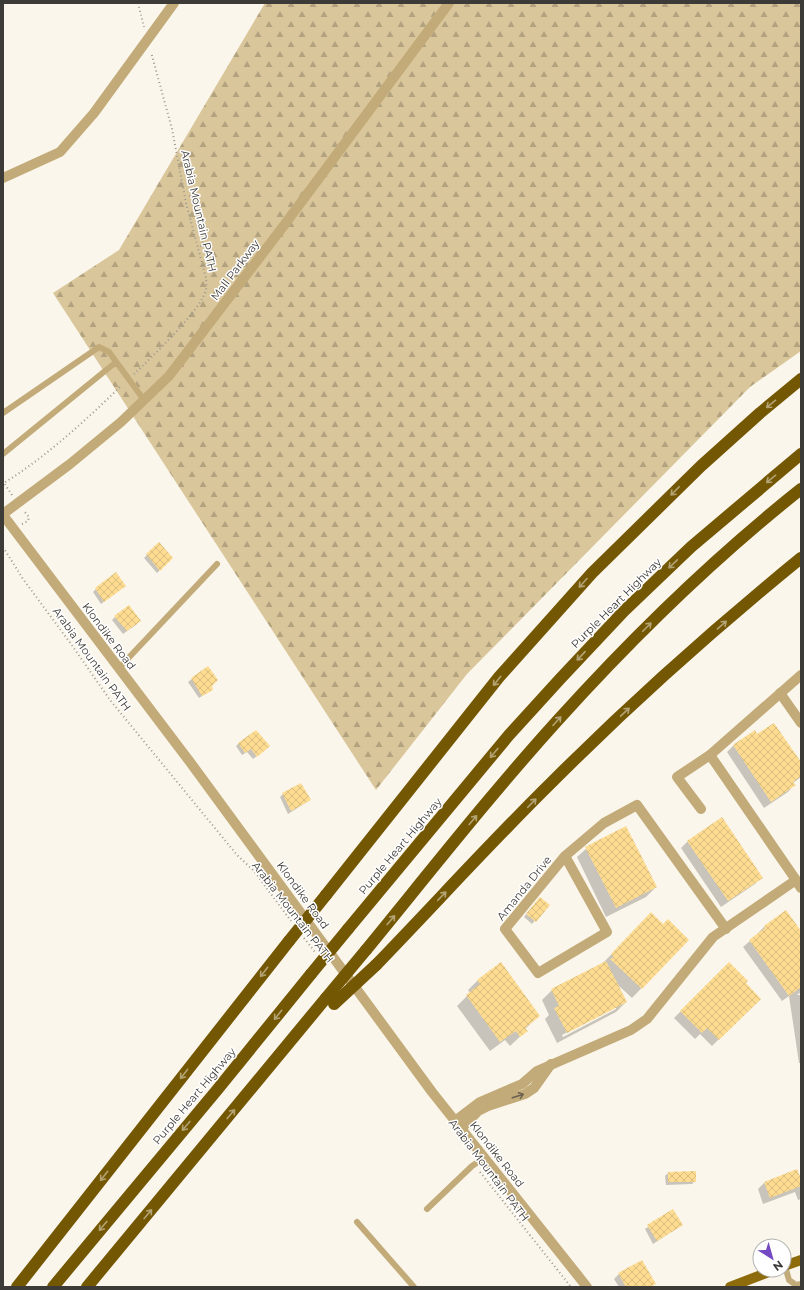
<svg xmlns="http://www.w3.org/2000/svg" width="804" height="1290" viewBox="0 0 804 1290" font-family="Montserrat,sans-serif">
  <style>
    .forest { fill: url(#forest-firs) }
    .shadow { fill: #0003; fill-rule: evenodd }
    .building { fill: url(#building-cross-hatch) }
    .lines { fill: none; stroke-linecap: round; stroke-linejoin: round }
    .path { stroke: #9c9891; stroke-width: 2; stroke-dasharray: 1 3; stroke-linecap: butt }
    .service { stroke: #c2ab79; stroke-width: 6 }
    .minor { stroke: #c2ab79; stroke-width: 10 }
    .tertiary { stroke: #c2ab79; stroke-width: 10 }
    .primary { stroke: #8e6c0c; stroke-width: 10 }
    .motorway { stroke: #745703; stroke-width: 12 }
    .motorway-bridge { stroke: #745703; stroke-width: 12 }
    .oneway { stroke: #b3a374 }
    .oneway2 { stroke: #6c624e }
    .labels { text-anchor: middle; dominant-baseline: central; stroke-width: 3; stroke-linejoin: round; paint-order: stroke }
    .street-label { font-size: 11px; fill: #3d3b37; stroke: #fff }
  </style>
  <defs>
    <pattern id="forest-firs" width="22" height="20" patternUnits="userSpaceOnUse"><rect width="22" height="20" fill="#dac69b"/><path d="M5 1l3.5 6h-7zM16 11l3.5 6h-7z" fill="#b2a27f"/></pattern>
    <pattern id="building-cross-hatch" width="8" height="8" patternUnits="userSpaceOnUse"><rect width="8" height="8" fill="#fddc91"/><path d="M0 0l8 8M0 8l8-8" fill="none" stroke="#dabe7e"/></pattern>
  </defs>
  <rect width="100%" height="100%" fill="#fbf6eb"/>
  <polygon class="forest" points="265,3 801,3 801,351 750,387 467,674 376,790 53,293 119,250"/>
  <g class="shadow">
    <polygon points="159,543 172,558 157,573 144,558"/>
    <polygon points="122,588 101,604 93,592 96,589"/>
    <polygon points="115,617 137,624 123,634 112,620"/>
    <polygon points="208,667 212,690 199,698 188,682"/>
    <polygon points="754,732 757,735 801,764 801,777 793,783 794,785 788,792 764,808 727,752 733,746"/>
    <polygon points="239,743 266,749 253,759 247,752 242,755 236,746"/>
    <polygon points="283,794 310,800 288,814 280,797"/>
    <polygon points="721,819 761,878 755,884 721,907 681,848 687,842"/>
    <polygon points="587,848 656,887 646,897 606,917 577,857"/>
    <polygon points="537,901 548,905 532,924 524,917"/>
    <polygon points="786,912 801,933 801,992 797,995 801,995 801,1063 799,1063 789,996 782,1001 743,947 758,934 758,933 764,927"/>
    <path d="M641,924l22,1 25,15 -56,58 -14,-13 8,17 -10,10 -59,31 -12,-24 4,-4 -7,-15 10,-10 50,-26zM616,1007v2l-53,28 -1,-2z"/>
    <polygon points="729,963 744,983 759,999 712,1046 700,1034 695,1039 674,1018"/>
    <polygon points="478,980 539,1016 525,1029 526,1031 510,1046 505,1040 490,1051 457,1006 470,993 468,990"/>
    <polygon points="796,1170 799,1177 801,1176 801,1199 798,1200 795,1192 763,1204 758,1189 764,1183"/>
    <polygon points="668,1173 695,1181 692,1184 666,1185 665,1176"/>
    <polygon points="673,1211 682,1225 653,1244 645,1229"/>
    <polygon points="619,1274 655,1283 651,1287 619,1287 614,1279"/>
  </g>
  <g class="building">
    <polygon points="159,542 173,558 160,571 146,554"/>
    <polygon points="116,572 126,586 104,602 95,588"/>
    <polygon points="129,605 141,621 127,631 114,616"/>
    <polygon points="208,666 218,680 212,686 213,690 202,696 191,678"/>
    <polygon points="774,723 801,762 801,776 793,782 796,785 771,802 733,745 755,730 757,734"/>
    <polygon points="256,730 270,746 257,757 251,749 245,753 238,743"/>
    <polygon points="301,783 311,800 291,811 282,793"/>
    <polygon points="722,817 763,878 728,901 687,841"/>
    <polygon points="626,826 657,887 616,908 585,847"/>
    <polygon points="540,897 550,905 536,922 526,914"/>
    <polygon points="786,910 801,931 801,987 789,996 749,940 765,928 764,926"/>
    <polygon points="651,912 663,924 668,919 689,940 642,989 610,959 614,957 611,954"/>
    <polygon points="606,961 627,1002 567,1033 554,1008 559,1006 551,989"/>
    <polygon points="501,962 540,1016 525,1028 528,1031 520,1037 516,1031 500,1042 466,995 480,984 477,980"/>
    <polygon points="729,962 748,981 746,983 761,999 719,1040 707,1028 702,1033 680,1011"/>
    <polygon points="797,1169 801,1179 801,1186 770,1198 764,1182"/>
    <polygon points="696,1171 696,1182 668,1182 668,1172"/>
    <polygon points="673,1209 683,1225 657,1241 647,1225"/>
    <polygon points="642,1260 656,1284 650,1287 626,1287 618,1273"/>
  </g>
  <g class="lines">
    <g class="path">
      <polyline points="138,3 144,27"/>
      <path d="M134,374c17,-16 67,-64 72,-84 1,-4 0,-9 0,-12l-20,-75 -14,-74 -21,-77"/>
      <path d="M12,495l-8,-12c43,-27 81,-62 118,-98"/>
      <polyline points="22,524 28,521 29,517 24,511"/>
      <polyline points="3,547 23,579 71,644 110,700 237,855 254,871 291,921"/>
      <polyline points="304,938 315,952"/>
      <polyline points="480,1172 571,1287"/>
    </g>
    <g class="service">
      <polyline points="3,413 99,347 109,352 144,400"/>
      <polyline points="3,454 116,362"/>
      <polyline points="119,668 217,564"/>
      <polyline points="427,1209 472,1166 484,1158"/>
      <polyline points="357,1222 414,1287"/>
      <polyline points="785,1266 789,1280 796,1285 801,1284"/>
    </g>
    <g class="minor">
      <polyline points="3,178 60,152 94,113 174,3"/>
      <polyline points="780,693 801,723"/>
      <polyline points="710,755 796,880"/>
      <polyline points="701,809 677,777 710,755 801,675"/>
      <polyline points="565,856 607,932 538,973 505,929 565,856 604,823 637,805 726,929"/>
      <polyline points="455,1121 480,1102 522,1084 537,1071 631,1030 647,1019 713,937 796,880 801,888"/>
      <polyline points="461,1129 478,1111 488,1106 525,1094 534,1088 551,1064"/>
    </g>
    <g class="tertiary">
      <polyline points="3,514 70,464 121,422 169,376 282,228 449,3"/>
      <polyline points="3,515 190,762 432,1092 587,1287"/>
    </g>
    <g class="primary">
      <polyline points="784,1266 801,1260"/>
      <polyline points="730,1287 774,1270"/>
    </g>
    <g class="motorway">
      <polyline points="326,895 499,677 592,573 701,466 760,413 801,379"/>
      <polyline points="348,929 509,735 560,679 624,611 691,547 801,454"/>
      <path d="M366,950c63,-77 125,-156 192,-230 75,-83 156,-162 243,-231"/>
      <path d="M376,965c59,-61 116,-124 176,-183 79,-79 163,-154 249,-224"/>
      <polyline points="17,1287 289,941"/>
      <polyline points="53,1287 217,1090 311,974"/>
      <polyline points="87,1287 326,998"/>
    </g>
    <g class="motorway-bridge">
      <polyline points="289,941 326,895"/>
      <polyline points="311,974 348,929"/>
      <polyline points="326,998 366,950"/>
      <polyline points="334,1004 376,965"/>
    </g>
  </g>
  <defs><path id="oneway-shaft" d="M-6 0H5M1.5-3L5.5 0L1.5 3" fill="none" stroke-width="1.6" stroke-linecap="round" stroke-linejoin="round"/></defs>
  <g class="oneway">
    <use href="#oneway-shaft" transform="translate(771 404) rotate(141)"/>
    <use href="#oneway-shaft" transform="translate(771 479) rotate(141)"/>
    <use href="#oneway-shaft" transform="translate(675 491) rotate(135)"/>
    <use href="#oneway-shaft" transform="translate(673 564) rotate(136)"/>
    <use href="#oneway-shaft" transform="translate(583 583) rotate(132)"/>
    <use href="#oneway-shaft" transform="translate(722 625) rotate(-41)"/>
    <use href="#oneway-shaft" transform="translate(647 627) rotate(-45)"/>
    <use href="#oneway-shaft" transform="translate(581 656) rotate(133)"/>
    <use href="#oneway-shaft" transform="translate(497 681) rotate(129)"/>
    <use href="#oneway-shaft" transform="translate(625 712) rotate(-43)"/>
    <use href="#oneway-shaft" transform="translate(557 721) rotate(-48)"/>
    <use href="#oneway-shaft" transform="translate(494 753) rotate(130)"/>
    <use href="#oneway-shaft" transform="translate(532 803) rotate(-46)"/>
    <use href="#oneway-shaft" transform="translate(473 820) rotate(-50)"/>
    <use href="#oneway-shaft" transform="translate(442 896) rotate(-46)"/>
    <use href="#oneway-shaft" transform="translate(391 920) rotate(-50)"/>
    <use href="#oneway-shaft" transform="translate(264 972) rotate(128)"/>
    <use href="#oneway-shaft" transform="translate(278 1015) rotate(129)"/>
    <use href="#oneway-shaft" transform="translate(184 1074) rotate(128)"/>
    <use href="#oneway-shaft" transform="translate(231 1114) rotate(-50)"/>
    <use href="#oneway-shaft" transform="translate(186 1126) rotate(130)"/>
    <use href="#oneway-shaft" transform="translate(104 1176) rotate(128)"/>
    <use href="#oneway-shaft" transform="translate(148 1214) rotate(-50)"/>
    <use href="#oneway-shaft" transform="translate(103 1226) rotate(130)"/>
  </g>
  <use class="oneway2" href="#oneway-shaft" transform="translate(518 1096) rotate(-18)"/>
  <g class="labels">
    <g class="street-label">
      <text transform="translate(199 211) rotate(77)">Arabia Mountain PATH</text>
      <text transform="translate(235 270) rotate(-53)">Mall Parkway</text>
      <text transform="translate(616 603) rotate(-45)">Purple Heart Highway</text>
      <text transform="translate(109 636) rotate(53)">Klondike Road</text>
      <text transform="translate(92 659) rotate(54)">Arabia Mountain PATH</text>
      <text transform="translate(400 846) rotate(-50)">Purple Heart Highway</text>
      <text transform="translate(524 888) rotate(-51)">Amanda Drive</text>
      <text transform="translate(303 895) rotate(54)">Klondike Road</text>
      <text transform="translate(293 912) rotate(52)">Arabia Mountain PATH</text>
      <text transform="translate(194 1096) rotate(-50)">Purple Heart Highway</text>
      <text transform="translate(497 1154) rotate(52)">Klondike Road</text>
      <text transform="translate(489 1170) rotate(53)">Arabia Mountain PATH</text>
    </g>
  </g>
  <rect width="804" height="1290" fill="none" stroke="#3d3b37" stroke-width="8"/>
  <g transform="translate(772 1258) rotate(143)"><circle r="19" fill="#ffffff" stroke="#b1b1af"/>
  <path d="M0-3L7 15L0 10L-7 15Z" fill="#7549c1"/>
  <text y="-6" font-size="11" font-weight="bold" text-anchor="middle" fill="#3d3b37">N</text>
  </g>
</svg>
